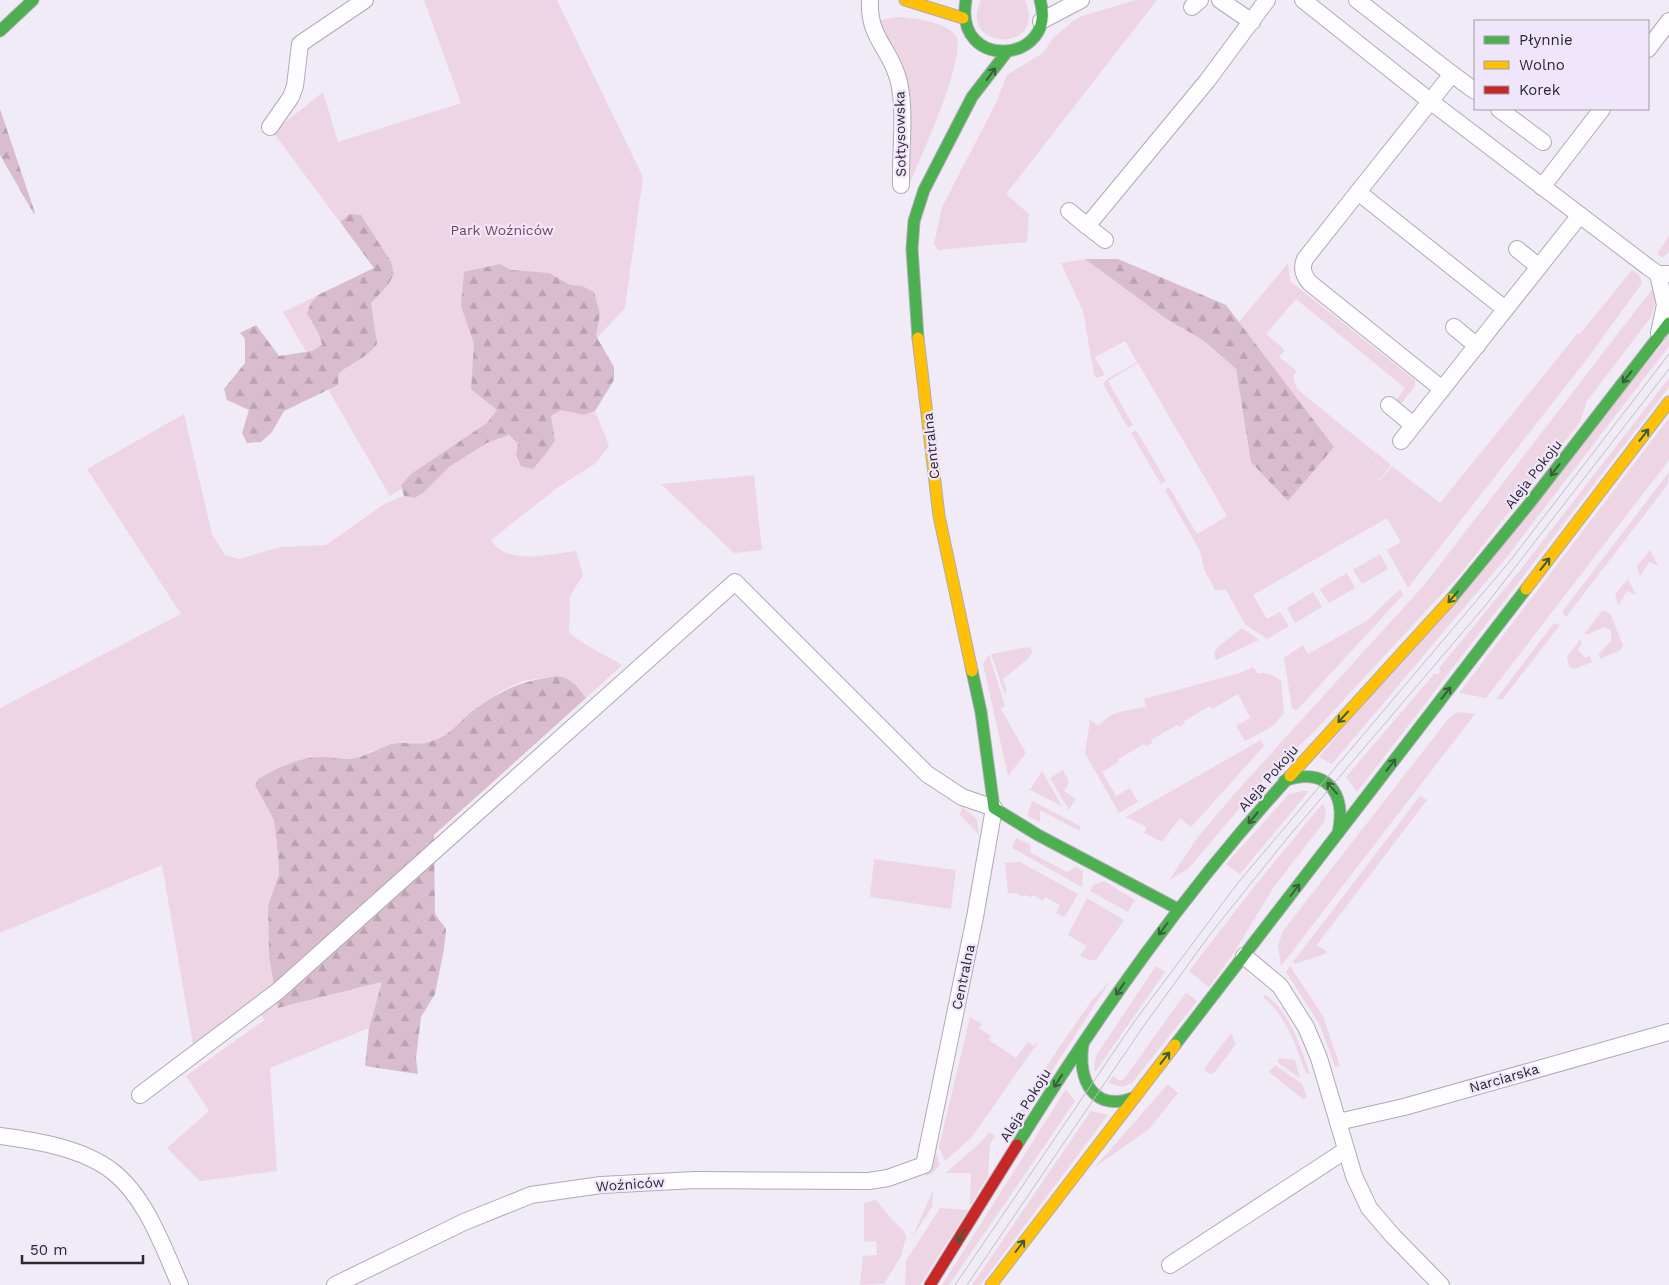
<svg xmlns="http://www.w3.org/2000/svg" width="1669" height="1285" viewBox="0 0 1669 1285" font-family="'Work Sans',sans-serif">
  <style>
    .green { fill: #eed5e3 }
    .forest { fill: url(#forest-firs) }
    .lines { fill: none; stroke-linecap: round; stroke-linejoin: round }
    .street-casing { stroke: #afabb4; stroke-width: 18 }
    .fast-casing { stroke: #afabb4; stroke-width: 13 }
    .slow-casing { stroke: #afabb4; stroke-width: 13 }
    .jam-casing { stroke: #afabb4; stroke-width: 13 }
    .street { stroke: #fdfcfe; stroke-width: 16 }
    .fast { stroke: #4caf50; stroke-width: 11 }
    .slow { stroke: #ffc107; stroke-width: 11 }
    .jam { stroke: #c62828; stroke-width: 11 }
    .tram { stroke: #c2c0c3; stroke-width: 1 }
    .oneway { stroke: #395d3d }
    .labels { text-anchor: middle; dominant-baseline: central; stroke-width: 4.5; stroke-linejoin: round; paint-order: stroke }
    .street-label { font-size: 14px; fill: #2c2731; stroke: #efe6fc }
    .park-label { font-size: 14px; fill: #7c3d57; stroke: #efe6fc }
  </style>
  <defs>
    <pattern id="forest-firs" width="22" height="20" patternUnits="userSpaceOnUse" patternTransform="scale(1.25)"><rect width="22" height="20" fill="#dabdcc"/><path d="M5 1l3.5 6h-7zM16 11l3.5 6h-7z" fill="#bba2b0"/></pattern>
  </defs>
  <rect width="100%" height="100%" fill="#f0ebf7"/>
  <g class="green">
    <polygon points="424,0 557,0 643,177 625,308 526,414 390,496 283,312 374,268 273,132 323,92 338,142 461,103"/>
    <path d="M981,0h44c24,54 -69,51 -44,0z"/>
    <polygon points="1136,0 1157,0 1006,194 1029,214 1027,242 938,250 934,244 942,207 996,103 1007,75 1043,53 1053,38 1073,21 1082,16"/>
    <path d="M896,17c15,0 53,6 60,19 11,20 -35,121 -45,145l-6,3 2,-102 -4,-14 -26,-47z"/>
    <polygon points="1669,236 1669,252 1662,258 1658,254 1658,252"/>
    <polygon points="1085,259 1168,320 1203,340 1236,369 1251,462 1334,447 1239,322 1288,263 1290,281 1415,380 1415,386 1400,405 1395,401 1405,388 1296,299 1266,334 1285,350 1279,357 1297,371 1293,376 1297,389 1376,453 1364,467 1377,453 1391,465 1380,479 1373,474 1380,480 1392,466 1440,503 1578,333 1580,334 1632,270 1639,275 1642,283 1593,351 1408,588 1387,550 1401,542 1387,518 1253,595 1267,619 1280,612 1289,626 1267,639 1245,624 1226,590 1215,590 1204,569 1200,551 1165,490 1169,487 1197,534 1227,516 1138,363 1108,381 1133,425 1128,428 1103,384 1107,379 1137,362 1125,341 1095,357 1105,375 1097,378 1094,374 1083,311 1061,263"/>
    <polygon points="1653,288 1656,300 1651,317 1587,401 1580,422 1461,573 1312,734 1273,769 1188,869 1169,880 1198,837 1236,792 1425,584"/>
    <polygon points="1669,336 1669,346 1506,558 1332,764 1319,757"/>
    <polygon points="1669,378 1669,387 1357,792 1346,777 1434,674 1438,674 1441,671 1439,668 1521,569"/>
    <path d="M561,410l23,5 11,-4 14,35 -13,17 -39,25 -66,52c16,26 59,14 85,11l7,24 -13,21 -1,37c16,13 35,21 53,32l-36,33 -8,-11 -22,-11 -33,5 -22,10 -13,11 -14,8 -20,20 -21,11 -16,4 -25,-2 -38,16 -17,1 -8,-2 -42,6 -29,15 -3,7 2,5 17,29 4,35 1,19 -11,32 1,51 9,51 104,-26 -13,46 -99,40 7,103 -77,10 -33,-33 42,-37 -23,-35 78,-56 -10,-19 -61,44 -31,-180 -162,68v-225l181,-94 -94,-145 97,-55 28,120 13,21 14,4 42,-12 45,-2 60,-42 18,-7 11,2 9,-6 25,-25 38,-24 23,-8 8,8 -2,12 39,-15 -4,-24z"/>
    <polygon points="1669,418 1669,460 1486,698 1459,693"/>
    <polygon points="1136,430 1166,481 1161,484 1131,433"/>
    <polygon points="1669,472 1668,484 1566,617 1562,612"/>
    <polygon points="754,475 762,550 734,553 661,484"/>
    <polygon points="1650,550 1658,566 1649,562 1640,577 1637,566"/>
    <polygon points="1380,554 1388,569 1362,584 1353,570"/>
    <polygon points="1347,573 1355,588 1329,603 1320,589"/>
    <polygon points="1628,579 1636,595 1627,591 1618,606 1615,594"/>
    <polygon points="1400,589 1403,595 1296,711 1292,708 1284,658 1303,645 1308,654 1368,620"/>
    <polygon points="1313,592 1322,607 1295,623 1287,608"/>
    <polygon points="1603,610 1610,613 1623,645 1621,650 1600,659 1599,654 1611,641 1611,631 1604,627 1586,635 1585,633"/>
    <polygon points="1554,623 1560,625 1502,700 1496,699"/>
    <polygon points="1242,628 1259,640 1216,660 1214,653 1219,646"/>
    <polygon points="1580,640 1582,642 1578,650 1585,658 1590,656 1592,662 1575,669 1569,666 1567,657"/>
    <polygon points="1028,647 1033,650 1029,658 1003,679 1007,691 1004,692 991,654"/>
    <polygon points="989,655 1005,706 1001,709 1026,753 1008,776 983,664"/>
    <path d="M1253,667l5,7c8,-3 16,2 23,7l3,32 -11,13 -28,15 -9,-15 14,-8 -12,-24 -26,15 -2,-3 -26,15 1,2 -6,4 -2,-2 -26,15 1,3 -6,4 -2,-3 -26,15 1,3 -17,10 14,24 14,-8 8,14 -19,11 -34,-60 5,-33 9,6c12,-16 28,-15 47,-19l-2,-8 96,-26z"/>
    <polygon points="1457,712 1475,714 1281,966 1278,945 1283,931 1449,718"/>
    <polygon points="1261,740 1264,746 1191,827 1180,818 1162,842 1144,833 1147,827 1126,817"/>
    <polygon points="1063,770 1069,782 1064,791 1076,799 1069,810 1050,778"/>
    <polygon points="1042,771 1062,806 1030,790"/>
    <polygon points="1303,791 1309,791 1240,874 1226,864 1289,794"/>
    <polygon points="1420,796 1427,800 1316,946 1324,949 1327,953 1295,964 1293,962"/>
    <polygon points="1032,801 1080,826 1080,831 1040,810 1040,822 1027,816"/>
    <polygon points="1323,803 1326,812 1324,822 1273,888 1233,954 1209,987 1189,971 1253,888"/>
    <polygon points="962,807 977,819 979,835 960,815"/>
    <polygon points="1016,838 1030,844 1031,853 1067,872 1076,867 1083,871 1082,887 1012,848"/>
    <polygon points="874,859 956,870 951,909 870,897"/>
    <polygon points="1020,862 1078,894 1066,915 1063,917 1056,913 1060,905 1045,897 1043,901 1033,895 1031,897 1024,895 1023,897 1016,893 1008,894 1005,863"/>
    <polygon points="1104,881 1135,900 1128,912 1090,891 1093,885"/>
    <polygon points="1087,898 1124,920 1096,960 1089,960 1080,956 1087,946 1068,935"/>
    <polygon points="1156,966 1165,972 1095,1072 1094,1064 1097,1054"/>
    <polygon points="1290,966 1323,1016 1340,1066 1335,1067 1320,1025 1286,972"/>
    <polygon points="1111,980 1004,1145 1007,1133 1052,1058 1092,1000"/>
    <polygon points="1187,993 1197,1001 1132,1083 1122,1087 1108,1083 1113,1076 1120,1081 1124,1079 1184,995"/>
    <path d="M1265,995c24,14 36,54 45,79h-4c-10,-28 -19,-57 -43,-77z"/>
    <polygon points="970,1017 982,1024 979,1028 991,1036 989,1040 1016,1058 1028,1042 1033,1046 1039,1041 972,1137 945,1161 939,1147"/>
    <polygon points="1231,1033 1236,1044 1214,1073 1210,1074 1204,1069"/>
    <polygon points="1280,1058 1295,1060 1300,1078 1277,1062"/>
    <polygon points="1275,1065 1302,1084 1307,1097 1303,1099 1269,1072"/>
    <polygon points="1168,1084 1178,1093 1149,1129 1095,1167"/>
    <polygon points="1066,1089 1075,1101 949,1285 942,1285"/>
    <polygon points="1091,1111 1108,1115 980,1285 972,1285"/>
    <polygon points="989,1132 995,1136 990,1144 988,1176 970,1206 971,1173 946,1173 981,1142"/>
    <polygon points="936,1152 940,1165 931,1174 924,1177 932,1167"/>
    <polygon points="933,1190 932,1207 912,1238"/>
    <polygon points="876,1200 893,1221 904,1231 906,1237 901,1256 884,1284 860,1285 863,1256 877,1255 876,1241 864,1242 864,1203"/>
    <polygon points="940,1208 968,1210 920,1285 905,1285 906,1261"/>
  </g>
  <g class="forest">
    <polygon points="0,109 35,213 34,214 0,155"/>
    <path d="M350,214l11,1 30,47 3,12 -6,11 -17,18 6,41c-10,14 -25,18 -38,29l-1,12 -54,26 -12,21 -11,10 -14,1 -5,-10 7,-23 -22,-10 -3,-11 21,-26v-24l-5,-6 16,-8 23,31 33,-5 10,-6 -3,-11 -12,-21 4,-10 7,-8 56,-27 -33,-45v-2z"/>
    <polygon points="1085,259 1118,259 1226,305 1334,447 1288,501 1251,462 1236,369 1203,340 1168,320"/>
    <polygon points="500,264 511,270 549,273 570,285 582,286 594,292 600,314 596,336 614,367 614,380 595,411 584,415 561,410 551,416 555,440 548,451 533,469 521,466 516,455 518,443 509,435 487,443 449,467 424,492 415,498 404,496 401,485 411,474 487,423 497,410 471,389 474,344 461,306 464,272"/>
    <path d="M556,676c15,1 22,11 30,22l-152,137 1,79 11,15 -2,20 -9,45 -14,23 -5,41 2,16 -53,-8 4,-38 13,-46 -104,26 -9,-51 -1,-51 11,-32 -1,-19 -4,-35 -19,-34 3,-7c19,-11 41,-22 64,-22 12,0 21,4 34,1 12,-3 23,-10 35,-14 12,-3 25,3 41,-3 21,-7 26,-19 42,-31 33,-23 43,-27 82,-34z"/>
  </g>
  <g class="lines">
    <defs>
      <g id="street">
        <path d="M870,0c-2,39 21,48 29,82 7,33 1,69 2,103"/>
        <polyline points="1220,0 1252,22"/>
        <polyline points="1303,0 1430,101 1648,267 1658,274 1669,274"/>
        <polyline points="1357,0 1452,74 1358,192 1505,309"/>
        <polyline points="1192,7 1200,0"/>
        <polyline points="1041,21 1081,0"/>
        <polyline points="1648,49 1669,21"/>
        <polyline points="1452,74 1475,91"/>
        <polyline points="1499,109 1543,142"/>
        <polyline points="270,127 291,97 295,86 300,44 365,0"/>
        <polyline points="1542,187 1602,109"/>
        <path d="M1358,192l-53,67c-4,9 -2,16 5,24l132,106"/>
        <polyline points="1069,211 1087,226"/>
        <polyline points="1105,240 1087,226 1207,81 1267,0"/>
        <polyline points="1517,249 1539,267"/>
        <polyline points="1658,274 1665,305 1659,333"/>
        <polyline points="1454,327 1477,346"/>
        <polyline points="1389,405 1413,425"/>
        <polyline points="1401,441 1580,215"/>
        <polyline points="1244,956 1280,986 1306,1027 1319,1058 1354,1176 1369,1208 1393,1236 1441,1285"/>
        <polyline points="140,1095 278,991 735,582 927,774 962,797 994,808 975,917 924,1165 888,1178 869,1181 695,1180 601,1185 531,1195 464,1222 335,1285"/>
        <polyline points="1338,1122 1404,1107 1669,1032"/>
        <path d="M0,1136c37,5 82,12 112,35 34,26 51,76 68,114"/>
        <polyline points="1170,1265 1346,1150"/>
      </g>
      <g id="fast">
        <path d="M966,0c-13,73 93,63 74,0"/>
        <polyline points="0,31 33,0"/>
        <polyline points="918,338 912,249 914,221 924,190 972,97 1006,53"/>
        <polyline points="1451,599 1529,504 1669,323"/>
        <polyline points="972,671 981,712 994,808 1038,835 1178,909"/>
        <path d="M1284,781c42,-15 63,11 54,52"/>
        <path d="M1083,1044c-6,36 11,70 52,53"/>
        <polyline points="1175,1045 1526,589"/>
        <path d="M1017,1145c82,-131 169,-255 273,-369"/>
      </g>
      <g id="slow">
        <polyline points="905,0 963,18"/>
        <polyline points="918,338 939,516 972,671"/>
        <polyline points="1526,589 1669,402"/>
        <polyline points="1290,776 1451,599"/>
        <polyline points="991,1285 1175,1045"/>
      </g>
      <polyline id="jam" points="930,1285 1017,1145"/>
    </defs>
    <use href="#street" class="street-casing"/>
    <use href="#fast" class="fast-casing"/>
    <use href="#slow" class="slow-casing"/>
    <use href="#jam" class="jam-casing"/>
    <use href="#street" class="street"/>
    <use href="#fast" class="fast"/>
    <use href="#slow" class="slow"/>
    <use href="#jam" class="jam"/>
    <g class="tram">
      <polyline points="955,1285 1134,1022 1237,884 1510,561 1669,354"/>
      <polyline points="967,1285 1143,1027 1211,933 1289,836 1485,606 1669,369"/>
    </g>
  </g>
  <defs><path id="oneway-shaft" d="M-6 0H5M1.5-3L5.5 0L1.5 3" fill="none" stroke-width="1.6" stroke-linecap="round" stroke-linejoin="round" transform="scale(1.25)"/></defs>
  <g class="oneway">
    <use href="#oneway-shaft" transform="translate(991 74) rotate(-54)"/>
    <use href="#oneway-shaft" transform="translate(1627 377) rotate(128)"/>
    <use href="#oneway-shaft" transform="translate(1644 435) rotate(-52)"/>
    <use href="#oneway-shaft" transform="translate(1555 470) rotate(128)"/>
    <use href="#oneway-shaft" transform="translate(1545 564) rotate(-52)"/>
    <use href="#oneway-shaft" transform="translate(1453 597) rotate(131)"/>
    <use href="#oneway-shaft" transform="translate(1446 693) rotate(-52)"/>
    <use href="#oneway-shaft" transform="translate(1343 717) rotate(133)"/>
    <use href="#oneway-shaft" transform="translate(1391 765) rotate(-52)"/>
    <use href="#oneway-shaft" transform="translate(1332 788) rotate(-131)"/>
    <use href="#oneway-shaft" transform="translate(1253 818) rotate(130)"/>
    <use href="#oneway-shaft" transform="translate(1295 890) rotate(-53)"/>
    <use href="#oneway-shaft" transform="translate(1163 929) rotate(127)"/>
    <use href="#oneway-shaft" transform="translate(1120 989) rotate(125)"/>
    <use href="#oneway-shaft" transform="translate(1165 1058) rotate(-52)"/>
    <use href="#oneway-shaft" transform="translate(1058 1081) rotate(123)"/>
    <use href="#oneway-shaft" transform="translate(961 1236) rotate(122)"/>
    <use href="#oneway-shaft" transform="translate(1020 1246) rotate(-53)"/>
  </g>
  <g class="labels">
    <g class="street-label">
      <text transform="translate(900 134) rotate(-91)">Sołtysowska</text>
      <text transform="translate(931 446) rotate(-96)">Centralna</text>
      <text transform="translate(1533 474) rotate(-52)">Aleja Pokoju</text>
      <text transform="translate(1268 778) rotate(-49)">Aleja Pokoju</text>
      <text transform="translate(963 977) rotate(-78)">Centralna</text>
      <text transform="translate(1504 1078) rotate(-16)">Narciarska</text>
      <text transform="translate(1025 1105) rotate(-58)">Aleja Pokoju</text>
      <text transform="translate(630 1184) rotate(-4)">Woźniców</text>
    </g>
    <g class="park-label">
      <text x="502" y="230">Park Woźniców</text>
    </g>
  </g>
  <rect x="1474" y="20" width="175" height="90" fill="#efe6fc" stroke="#a19aab"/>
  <rect x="1484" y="36" width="25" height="8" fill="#4caf50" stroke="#a19aab"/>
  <text x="1519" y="45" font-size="15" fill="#2c2731">Płynnie</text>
  <rect x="1484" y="61" width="25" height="8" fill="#ffc107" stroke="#a19aab"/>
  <text x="1519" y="70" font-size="15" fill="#2c2731">Wolno</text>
  <rect x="1484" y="86" width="25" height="8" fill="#c62828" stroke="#a19aab"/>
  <text x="1519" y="95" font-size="15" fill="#2c2731">Korek</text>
  <path d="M22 1255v8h121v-8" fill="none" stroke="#2c2731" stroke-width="2.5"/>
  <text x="30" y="1255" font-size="15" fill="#2c2731" stroke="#efe6fc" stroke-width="4" paint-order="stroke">50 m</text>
</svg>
